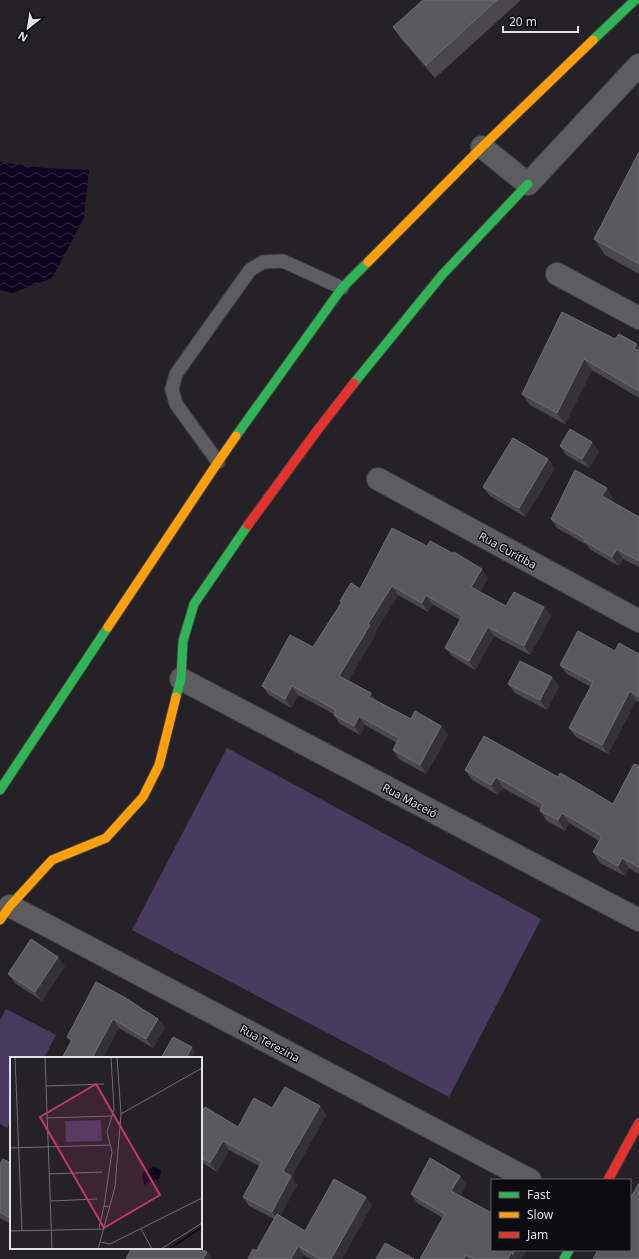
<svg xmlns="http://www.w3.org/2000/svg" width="639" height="1259" viewBox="0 0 639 1259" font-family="'Noto Sans',sans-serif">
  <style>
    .grass { fill: #483b5f }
    .water { fill: url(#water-waves) }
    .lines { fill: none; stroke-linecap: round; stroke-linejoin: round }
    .lane-casing { stroke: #413f43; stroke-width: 15 }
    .street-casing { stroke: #413f43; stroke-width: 24 }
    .fast-casing { stroke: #413f43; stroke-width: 11 }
    .slow-casing { stroke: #413f43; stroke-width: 11 }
    .jam-casing { stroke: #413f43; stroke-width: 11 }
    .lane { stroke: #5d5c5f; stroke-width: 13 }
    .street { stroke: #5d5c5f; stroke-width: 22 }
    .fast { stroke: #30b455; stroke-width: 9 }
    .slow { stroke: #ff9f0a; stroke-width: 9 }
    .jam { stroke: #e5322d; stroke-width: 9 }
    .wall { fill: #4a484a }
    .shaded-wall { fill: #343235 }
    .building { fill: #5a595b; stroke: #706e71 }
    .labels { text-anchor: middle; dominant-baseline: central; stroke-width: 3; stroke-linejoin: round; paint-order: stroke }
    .street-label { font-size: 11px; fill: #e3e1e8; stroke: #0c0b0f }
    .inset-river { fill: none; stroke: #100321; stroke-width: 2 }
    .inset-road { fill: none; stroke: #706e74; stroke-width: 1 }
    .view { fill: #c73670; fill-opacity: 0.15; stroke: #c73670; stroke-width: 2 }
    .inset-edge { fill: none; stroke: #e3e1e8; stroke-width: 2 }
  </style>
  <defs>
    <pattern id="water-waves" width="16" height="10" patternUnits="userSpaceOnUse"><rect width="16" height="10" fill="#100321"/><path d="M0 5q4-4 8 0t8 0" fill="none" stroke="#332741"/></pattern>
  </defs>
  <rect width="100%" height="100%" fill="#242227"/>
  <g class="grass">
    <polygon points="227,748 541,919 449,1097 132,930"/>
    <polygon points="6,1009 56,1035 44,1058 11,1058 11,1120 7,1128 0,1124 0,1020"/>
  </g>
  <polygon class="water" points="0,162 45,168 89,170 84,218 52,278 13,293 0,290"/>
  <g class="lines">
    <defs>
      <polyline id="lane" points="218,462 176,404 172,389 176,374 250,270 263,262 283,261 342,288"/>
      <g id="street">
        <polyline points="482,147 528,184 639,65"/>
        <polyline points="557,274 639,318"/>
        <polyline points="378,479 639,621"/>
        <polyline points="181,679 639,920"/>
        <polyline points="10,906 530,1180"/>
      </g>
      <g id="fast">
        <polyline points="593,40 635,0"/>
        <polyline points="354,383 442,275 528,184"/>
        <polyline points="236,436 342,288 368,262"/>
        <polyline points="176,697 181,679 183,641 194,604 248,525"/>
        <polyline points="0,790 108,627"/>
        <polyline points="564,1259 569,1250"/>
      </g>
      <g id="slow">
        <polyline points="368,262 482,147 593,40"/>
        <polyline points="108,627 218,462 236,436"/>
        <polyline points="0,920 10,906 52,860 106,838 143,797 159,765 176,697"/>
      </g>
      <g id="jam">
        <polyline points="248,525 316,432 354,383"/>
        <polyline points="608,1180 639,1123"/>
      </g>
    </defs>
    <use href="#lane" class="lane-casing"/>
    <use href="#street" class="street-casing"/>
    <use href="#fast" class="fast-casing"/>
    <use href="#slow" class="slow-casing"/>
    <use href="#jam" class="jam-casing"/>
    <use href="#lane" class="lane"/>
    <use href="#street" class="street"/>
    <use href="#fast" class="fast"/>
    <use href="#slow" class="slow"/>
    <use href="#jam" class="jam"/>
  </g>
  <g class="wall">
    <polygon points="423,0 521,0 435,78 402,40 393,27"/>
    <polygon points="639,152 639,274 605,255 594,239"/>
    <polygon points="615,339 637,344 639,348 639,398 592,370 565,424 530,405 522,394"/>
    <polygon points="560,446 599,451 589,468 566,455"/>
    <polygon points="555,468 525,517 490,496 483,487"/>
    <polygon points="613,498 611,501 639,517 639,567 623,559 619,566 591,550 587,545 557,528 551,519"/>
    <polygon points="488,578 480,592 506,606 544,607 551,616 530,655 494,636 475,670 452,656 445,648 460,620 432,604 428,612 398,595 375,632 376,634 348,680 371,693 377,701 411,719 441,726 448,735 426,774 399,759 393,750 397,743 365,725 360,735 340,724 334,715 334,714 298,695 291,708 269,695 262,686 313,647 341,602 340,601 360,589"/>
    <polygon points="615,651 639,654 639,702 636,701 608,754 576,737 569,728 591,687 567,674 560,665"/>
    <polygon points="508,684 559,686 547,710 515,693"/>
    <polygon points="639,766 639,874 629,868 625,876 600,863 593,852 599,841 569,823 565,831 547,821 540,811 541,809 503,788 498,795 472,780 465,770 558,777 613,804"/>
    <polygon points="65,966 42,1001 15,983 8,974"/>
    <polygon points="96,982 158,1019 165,1028 153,1048 119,1028 71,1042 67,1037"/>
    <polygon points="320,1106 326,1115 292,1176 297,1185 280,1216 305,1231 372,1205 342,1259 311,1259 304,1255 256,1251 274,1219 249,1206 243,1197 259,1166 229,1150 217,1172 201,1162 201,1114 238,1127 272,1108"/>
    <polygon points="11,1163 11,1224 0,1218 0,1164"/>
    <polygon points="460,1176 466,1185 460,1196 492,1250 527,1250 521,1259 420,1259 443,1218 417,1203 411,1194"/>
  </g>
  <g class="shaded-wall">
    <polygon points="637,344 639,348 639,355 634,348"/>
    <polygon points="584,359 592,370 565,424 557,413"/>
    <polygon points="592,442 599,451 589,468 582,459"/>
    <polygon points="548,459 555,468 525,517 519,508"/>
    <polygon points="607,488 613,498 609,505 602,496"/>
    <polygon points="617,549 623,559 619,566 612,557"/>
    <polygon points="482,569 488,578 477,596 471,587"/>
    <polygon points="392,586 398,595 375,632 376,634 346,685 339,676 368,624"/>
    <polygon points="426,595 432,604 428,612 422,603"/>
    <polygon points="544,607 551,616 530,655 524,646"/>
    <polygon points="488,627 494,636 475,670 469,661"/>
    <polygon points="552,677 559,686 547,710 540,700"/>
    <polygon points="292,686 298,695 291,708 285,699"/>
    <polygon points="630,691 636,701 608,754 602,745"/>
    <polygon points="371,693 378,702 369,697"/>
    <polygon points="359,716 365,725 360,735 354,726"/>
    <polygon points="441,726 448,735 426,774 420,765"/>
    <polygon points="496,777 503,788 498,795 491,785"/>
    <polygon points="562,813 569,823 565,831 558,820"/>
    <polygon points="622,858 629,868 625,876 618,866"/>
    <polygon points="58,957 65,966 42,1001 35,992"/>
    <polygon points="113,1019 119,1028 103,1058 92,1058"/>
    <polygon points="158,1019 165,1028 153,1048 146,1039"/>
    <polygon points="192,1047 195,1051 192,1058 186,1058"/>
    <polygon points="320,1106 326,1115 292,1176 297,1185 278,1221 272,1212 283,1171"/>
    <polygon points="223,1141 229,1150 217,1172 210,1163"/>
    <polygon points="460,1176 466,1185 457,1200 451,1191"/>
    <polygon points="366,1197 372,1205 342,1259 331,1259"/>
    <polygon points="298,1246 304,1255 302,1259 291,1259"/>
    <polygon points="515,1250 527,1250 521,1259 516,1259 513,1254"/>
    <polygon points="207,1252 212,1259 203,1259"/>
    <polygon points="511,1253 515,1259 508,1259"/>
    <polygon points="466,1255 468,1259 464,1259"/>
  </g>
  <g class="building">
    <polygon points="423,0 497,0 426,65 393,27"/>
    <polygon points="639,152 639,264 594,239"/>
    <polygon points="562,312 615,339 619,334 637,344 634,348 639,351 639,391 584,359 557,413 522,394"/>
    <polygon points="570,429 592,442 582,459 560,446"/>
    <polygon points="513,438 548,459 519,508 483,487"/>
    <polygon points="575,470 607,488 602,496 639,517 639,561 617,549 612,557 584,541 585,539 551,519"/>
    <polygon points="392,528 427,546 430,541 454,554 454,552 482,569 471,587 506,606 514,592 544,607 524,646 488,627 469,661 445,648 462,616 426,595 422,603 392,586 368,624 370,625 339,676 371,693 369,697 411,719 415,711 441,726 420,765 393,750 399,738 359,716 354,726 334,715 336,710 292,686 285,699 262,686 290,635 313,647 342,602 340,601 351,583 360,589"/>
    <polygon points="578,631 615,651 619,643 639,654 639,697 630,691 602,745 569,728 593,682 560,665"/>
    <polygon points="520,661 552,677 540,700 508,684"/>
    <polygon points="484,736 558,777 560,773 576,782 613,804 634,764 639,766 639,867 622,858 618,866 593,852 602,836 562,813 558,820 540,811 543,804 496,777 491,785 465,770"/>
    <polygon points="31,939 58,957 35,992 8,974"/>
    <polygon points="96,982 124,997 158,1019 146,1039 113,1019 92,1058 62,1058 72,1040 67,1037"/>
    <polygon points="173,1037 192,1047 186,1058 161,1058"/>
    <polygon points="285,1087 320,1106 283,1171 291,1176 272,1212 243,1197 262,1162 223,1141 210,1163 201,1157 201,1114 205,1107 238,1127 254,1098 272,1108"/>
    <polygon points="430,1158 460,1176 451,1191 492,1213 492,1250 515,1250 513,1254 511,1253 508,1259 473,1259 466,1255 464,1259 420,1259 445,1214 411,1194"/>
    <polygon points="3,1159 11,1163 11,1219 0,1212 0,1164"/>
    <polygon points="334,1179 366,1197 331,1259 320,1259 298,1246 291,1259 248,1259 253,1249 256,1251 277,1214 305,1231"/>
    <polygon points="639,1183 639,1259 593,1259 598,1250 630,1250 630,1199"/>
    <polygon points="385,1243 414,1259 376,1259"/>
    <polygon points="132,1248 199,1248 207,1252 203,1259 126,1259"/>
  </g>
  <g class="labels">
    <g class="street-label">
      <text transform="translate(508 550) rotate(29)">Rua Curitiba</text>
      <text transform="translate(410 800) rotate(28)">Rua Maceió</text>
      <text transform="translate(270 1043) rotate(28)">Rua Terezina</text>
    </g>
  </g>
  <g transform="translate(10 1057)">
    <rect width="192" height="192" fill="#242227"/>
    <path d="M91,63l1,21 -36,1 -1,-21z" fill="#483b5f"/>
    <path d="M144,110l7,3 -1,8 -16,7 -2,-12z" fill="#100321"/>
    <path class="inset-river" d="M159,192l33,-22"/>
    <path class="inset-road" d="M5,0l7,174M35,0l7,192M36,29l58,-2M111,57l81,-46M36,61l67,-2M0,91l100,-3M39,117l53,-2M41,144l46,-2M94,149l8,-54 -5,-20 7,-23 -3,-52M89,171l5,-22 6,1M131,172l11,20M0,174l94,-2M90,185l10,2 92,-46M88,192l17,-62 6,-73 -4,-57M151,192l41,-26"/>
    <path class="view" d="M86,27l64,111 -56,33 -64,-111z"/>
    <rect width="192" height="192" class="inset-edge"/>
  </g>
  <rect x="491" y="1179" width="140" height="72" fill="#0c0b0f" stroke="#626166"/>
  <rect x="499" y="1192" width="20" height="6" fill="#30b455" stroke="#626166"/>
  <text x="527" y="1199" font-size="12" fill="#e3e1e8">Fast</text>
  <rect x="499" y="1212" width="20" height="6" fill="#ff9f0a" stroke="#626166"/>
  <text x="527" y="1219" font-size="12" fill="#e3e1e8">Slow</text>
  <rect x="499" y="1232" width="20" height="6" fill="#e5322d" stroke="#626166"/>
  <text x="527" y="1239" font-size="12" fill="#e3e1e8">Jam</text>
  <g transform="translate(28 28) rotate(210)" stroke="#0c0b0f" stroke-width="3" paint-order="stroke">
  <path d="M0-3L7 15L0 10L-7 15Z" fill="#e3e1e8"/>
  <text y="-6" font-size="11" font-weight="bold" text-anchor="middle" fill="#e3e1e8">N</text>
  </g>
  <path d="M503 26v6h75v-6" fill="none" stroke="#e3e1e8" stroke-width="2"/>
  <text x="509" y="26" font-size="12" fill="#e3e1e8" stroke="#0c0b0f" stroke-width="3" paint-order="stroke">20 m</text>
</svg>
